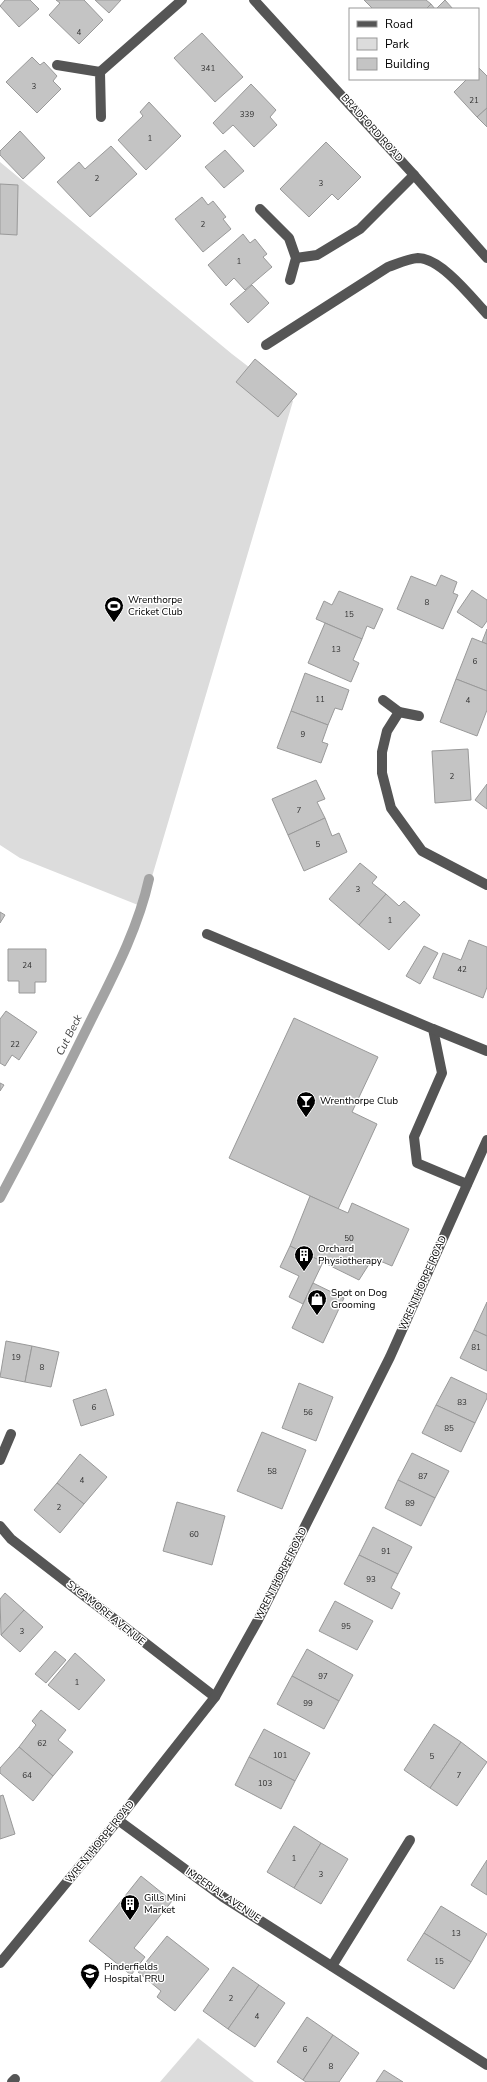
<svg xmlns="http://www.w3.org/2000/svg" width="487" height="2082" viewBox="0 0 487 2082" font-family="'Nunito Sans',sans-serif">
  <style>
    .green { fill: #dcdcdc }
    .lines { fill: none; stroke-linecap: round; stroke-linejoin: round }
    .stream { stroke: #a3a3a3; stroke-width: 10 }
    .building { fill: #c4c4c4; stroke: #999 }
    .minor { stroke: #555; stroke-width: 10 }
    .labels { text-anchor: middle; dominant-baseline: central; stroke-width: 3; stroke-linejoin: round; paint-order: stroke }
    .number-label { font-size: 8px; fill: #313131 }
    .street-label { font-size: 10px; fill: #000; stroke: #fff }
    .poi-label { font-size: 10px; fill: #000; stroke: #fff; text-anchor: start }
    .water-label { font-size: 11px; font-style: italic; fill: #444; stroke: #fff }
  </style>
  <rect width="100%" height="100%" fill="#fff"/>
  <g class="green">
    <polygon points="0,162 232,354 293,401 143,907 20,858 0,845"/>
    <polygon points="198,2038 254,2082 160,2082"/>
  </g>
  <g class="lines">
    <path class="stream" d="M0,1198c31,-58 61,-117 90,-176 23,-46 48,-93 59,-143"/>
  </g>
  <g class="building">
    <polygon points="5,0 30,0 39,9 19,27 0,6"/>
    <polygon points="56,0 84,0 103,20 79,44 49,15 60,3"/>
    <polygon points="95,0 121,0 109,13"/>
    <polygon points="364,0 426,0 431,4 426,9 373,9"/>
    <polygon points="445,0 453,9 436,9"/>
    <polygon points="431,4 435,9 426,9"/>
    <polygon points="202,33 243,77 215,102 174,58"/>
    <polygon points="32,57 40,65 44,62 57,76 53,81 61,89 37,113 6,82"/>
    <polygon points="479,68 487,76 487,108 477,117 454,92 467,79 478,79"/>
    <polygon points="251,84 276,110 270,117 277,125 254,147 233,125 223,134 213,123"/>
    <polygon points="149,102 181,136 146,170 118,140 143,116 140,112"/>
    <polygon points="487,108 487,127 477,117"/>
    <polygon points="20,131 45,158 23,179 0,155 0,151"/>
    <polygon points="326,142 361,177 338,200 332,194 309,217 280,189"/>
    <polygon points="111,146 137,174 90,217 57,182 79,162 85,169"/>
    <polygon points="225,150 244,171 224,188 205,167"/>
    <polygon points="0,184 18,185 17,235 0,234"/>
    <polygon points="202,197 208,205 213,201 226,217 223,219 231,229 203,252 175,219"/>
    <polygon points="243,234 250,243 255,239 267,254 263,257 272,267 245,290 234,278 226,286 208,265"/>
    <polygon points="252,285 269,303 248,323 230,304"/>
    <polygon points="255,359 297,394 278,417 236,382"/>
    <polygon points="441,575 457,582 453,593 458,595 443,629 397,609 411,576 436,586"/>
    <polygon points="472,590 487,600 487,621 482,628 457,612"/>
    <polygon points="339,591 383,609 374,629 367,626 362,639 316,619 324,601 332,605"/>
    <polygon points="325,623 362,639 353,660 359,663 351,682 308,663"/>
    <polygon points="487,629 487,644 482,642"/>
    <polygon points="472,638 487,644 487,691 456,679"/>
    <polygon points="305,673 349,690 342,710 335,708 328,725 291,711"/>
    <polygon points="456,679 487,691 487,710 477,736 440,722"/>
    <polygon points="291,711 328,725 322,742 328,744 321,763 277,748"/>
    <polygon points="468,749 471,800 435,803 432,751"/>
    <polygon points="316,780 325,799 317,802 325,818 288,835 272,799"/>
    <polygon points="487,784 487,809 475,800"/>
    <polygon points="325,818 332,836 339,833 347,852 304,871 288,835"/>
    <polygon points="360,863 377,877 372,883 386,894 359,925 329,899"/>
    <polygon points="386,894 399,906 404,901 420,915 389,950 359,925"/>
    <polygon points="0,912 5,915 0,923"/>
    <polygon points="469,940 487,947 487,987 483,998 433,978 443,953 461,960"/>
    <polygon points="424,946 438,953 420,984 406,976"/>
    <polygon points="8,949 46,949 46,982 35,982 35,993 19,993 19,981 8,981"/>
    <polygon points="6,1011 37,1032 19,1060 12,1055 5,1066 0,1063 0,1019"/>
    <polygon points="294,1018 378,1057 352,1112 377,1124 338,1209 229,1158"/>
    <polygon points="0,1083 4,1085 0,1091"/>
    <polygon points="310,1196 348,1213 352,1203 409,1229 392,1266 373,1258 359,1280 290,1246"/>
    <polygon points="290,1246 323,1262 303,1304 289,1297 299,1276 280,1267"/>
    <polygon points="313,1283 344,1298 323,1343 292,1328"/>
    <polygon points="487,1302 487,1336 474,1330"/>
    <polygon points="474,1330 487,1336 487,1371 460,1358"/>
    <polygon points="6,1341 32,1346 25,1382 0,1377"/>
    <polygon points="32,1346 59,1352 51,1387 25,1382"/>
    <polygon points="451,1377 487,1394 487,1398 475,1423 436,1405"/>
    <polygon points="299,1383 333,1397 316,1441 282,1428"/>
    <polygon points="106,1389 114,1415 81,1426 73,1400"/>
    <polygon points="436,1405 475,1423 461,1452 422,1433"/>
    <polygon points="262,1432 306,1450 282,1509 237,1491"/>
    <polygon points="412,1453 449,1471 435,1498 398,1480"/>
    <polygon points="80,1454 107,1477 84,1504 57,1483"/>
    <polygon points="398,1480 435,1498 421,1526 385,1508"/>
    <polygon points="57,1483 84,1504 60,1533 34,1510"/>
    <polygon points="177,1502 225,1516 212,1565 163,1551"/>
    <polygon points="373,1527 412,1547 398,1574 359,1555"/>
    <polygon points="359,1555 398,1574 391,1588 400,1593 392,1609 344,1584"/>
    <polygon points="5,1593 24,1610 1,1635 0,1599"/>
    <polygon points="335,1601 373,1621 357,1650 319,1631"/>
    <polygon points="24,1610 43,1627 20,1652 1,1635"/>
    <polygon points="307,1649 353,1675 339,1701 292,1676"/>
    <polygon points="55,1651 66,1660 46,1683 35,1674"/>
    <polygon points="75,1653 105,1680 79,1710 48,1685"/>
    <polygon points="292,1676 339,1701 324,1729 277,1704"/>
    <polygon points="41,1710 66,1730 58,1740 73,1752 53,1776 19,1747 36,1725 32,1721"/>
    <polygon points="434,1724 461,1742 430,1788 404,1770"/>
    <polygon points="264,1729 310,1753 295,1781 249,1757"/>
    <polygon points="461,1742 487,1762 457,1806 430,1788"/>
    <polygon points="19,1747 53,1776 33,1801 0,1773 0,1768"/>
    <polygon points="249,1757 295,1781 281,1809 235,1785"/>
    <polygon points="3,1795 15,1834 0,1839 0,1796"/>
    <polygon points="294,1826 321,1843 294,1888 267,1872"/>
    <polygon points="321,1843 348,1859 321,1904 294,1888"/>
    <polygon points="487,1860 487,1895 471,1885"/>
    <polygon points="141,1876 172,1901 134,1948 145,1957 131,1975 89,1941"/>
    <polygon points="441,1906 487,1934 471,1962 424,1933"/>
    <polygon points="424,1933 471,1962 454,1989 407,1960"/>
    <polygon points="167,1936 209,1969 175,2011 157,1997 161,1991 138,1972"/>
    <polygon points="233,1967 259,1985 228,2029 203,2011"/>
    <polygon points="259,1985 285,2003 255,2047 228,2029"/>
    <polygon points="307,2017 333,2035 303,2080 277,2062"/>
    <polygon points="333,2035 359,2053 339,2082 306,2082 303,2080"/>
    <polygon points="384,2070 403,2082 376,2082"/>
  </g>
  <g class="lines">
    <g class="minor">
      <polyline points="254,0 414,175 487,258"/>
      <polyline points="57,65 100,72 101,117"/>
      <polyline points="100,72 182,0"/>
      <polyline points="260,209 289,238 296,258 290,280"/>
      <polyline points="296,258 317,255 360,229 414,175"/>
      <path d="M266,345l122,-78c9,-3 19,-8 30,-9 23,0 54,40 69,56"/>
      <polyline points="383,700 399,712 419,716"/>
      <polyline points="399,712 387,731 382,752 382,773 391,808 422,851 487,885"/>
      <polyline points="207,934 433,1029 442,1073 414,1137 417,1163 467,1184"/>
      <polyline points="433,1029 487,1051"/>
      <polyline points="0,1460 11,1434"/>
      <polyline points="0,1526 11,1539 215,1697"/>
      <polyline points="118,1820 223,1897 487,2065"/>
      <polyline points="0,1963 118,1820 215,1697 258,1620 390,1357 487,1140"/>
      <polyline points="332,1966 410,1840"/>
      <polyline points="12,2082 15,2079"/>
    </g>
  </g>
  <defs>
    <symbol id="stadium-pin" viewBox="-11 -11 22 30"><path d="M0 17L-7.5 6A9.5 9.5 0 1 1 7.5 6Z" fill="#000" stroke="#fff"/><path d="M0-5a6.5 5 0 1 0 0 10a6.5 5 0 1 0 0-10ZM-3.5-1.8h7v3.6h-7Z" fill="#fff"/></symbol>
    <symbol id="bar-pin" viewBox="-11 -11 22 30"><path d="M0 17L-7.5 6A9.5 9.5 0 1 1 7.5 6Z" fill="#000" stroke="#fff"/><path d="M-6-5H6L.8 .8V4.5H3.5V6h-7V4.5H-.8V.8Z" fill="#fff"/></symbol>
    <symbol id="building-pin" viewBox="-11 -11 22 30"><path d="M0 17L-7.5 6A9.5 9.5 0 1 1 7.5 6Z" fill="#000" stroke="#fff"/><path d="M-4-6H4V6H1V3H-1V6H-4ZM-2.5-4.3h1.7v1.8h-1.7ZM.8-4.3h1.7v1.8H.8ZM-2.5-1h1.7V.8h-1.7ZM.8-1h1.7V.8H.8Z" fill="#fff"/></symbol>
    <symbol id="shop-pin" viewBox="-11 -11 22 30"><path d="M0 17L-7.5 6A9.5 9.5 0 1 1 7.5 6Z" fill="#000" stroke="#fff"/><path d="M-5-2.5h2.3a2.7 3.5 0 0 1 5.4 0H5L5.5 6h-11ZM-1.5-2.5h3a1.5 2.3 0 0 0-3 0Z" fill="#fff"/></symbol>
    <symbol id="school-pin" viewBox="-11 -11 22 30"><path d="M0 17L-7.5 6A9.5 9.5 0 1 1 7.5 6Z" fill="#000" stroke="#fff"/><path d="M0-5L7-2L0 1L-7-2ZM-4 1L0 2.5L4 1V4Q0 6-4 4Z" fill="#fff"/></symbol>
  </defs>
  <g fill-rule="evenodd">
    <use href="#stadium-pin" x="103" y="595" width="22" height="30"/>
    <use href="#bar-pin" x="295" y="1090" width="22" height="30"/>
    <use href="#building-pin" x="293" y="1244" width="22" height="30"/>
    <use href="#shop-pin" x="306" y="1288" width="22" height="30"/>
    <use href="#building-pin" x="119" y="1893" width="22" height="30"/>
    <use href="#school-pin" x="79" y="1962" width="22" height="30"/>
  </g>
  <g class="labels">
    <g class="number-label">
      <text x="79" y="32">4</text>
      <text x="208" y="68">341</text>
      <text x="34" y="86">3</text>
      <text x="474" y="100">21</text>
      <text x="247" y="114">339</text>
      <text x="150" y="138">1</text>
      <text x="97" y="178">2</text>
      <text x="321" y="183">3</text>
      <text x="203" y="224">2</text>
      <text x="239" y="261">1</text>
      <text x="427" y="602">8</text>
      <text x="349" y="614">15</text>
      <text x="336" y="649">13</text>
      <text x="475" y="661">6</text>
      <text x="320" y="699">11</text>
      <text x="468" y="700">4</text>
      <text x="303" y="734">9</text>
      <text x="452" y="776">2</text>
      <text x="299" y="810">7</text>
      <text x="318" y="844">5</text>
      <text x="358" y="889">3</text>
      <text x="390" y="920">1</text>
      <text x="27" y="965">24</text>
      <text x="462" y="969">42</text>
      <text x="15" y="1044">22</text>
      <text x="349" y="1238">50</text>
      <text x="476" y="1347">81</text>
      <text x="16" y="1357">19</text>
      <text x="42" y="1367">8</text>
      <text x="462" y="1402">83</text>
      <text x="94" y="1407">6</text>
      <text x="308" y="1412">56</text>
      <text x="449" y="1428">85</text>
      <text x="272" y="1471">58</text>
      <text x="423" y="1476">87</text>
      <text x="82" y="1480">4</text>
      <text x="410" y="1503">89</text>
      <text x="59" y="1507">2</text>
      <text x="194" y="1534">60</text>
      <text x="386" y="1551">91</text>
      <text x="371" y="1579">93</text>
      <text x="346" y="1626">95</text>
      <text x="22" y="1631">3</text>
      <text x="323" y="1676">97</text>
      <text x="77" y="1682">1</text>
      <text x="308" y="1703">99</text>
      <text x="42" y="1743">62</text>
      <text x="280" y="1755">101</text>
      <text x="432" y="1756">5</text>
      <text x="27" y="1775">64</text>
      <text x="459" y="1775">7</text>
      <text x="265" y="1783">103</text>
      <text x="294" y="1858">1</text>
      <text x="321" y="1874">3</text>
      <text x="456" y="1933">13</text>
      <text x="439" y="1961">15</text>
      <text x="231" y="1998">2</text>
      <text x="257" y="2016">4</text>
      <text x="305" y="2049">6</text>
      <text x="331" y="2066">8</text>
    </g>
    <g class="street-label">
      <text transform="translate(372 128) rotate(48)">BRADFORD ROAD</text>
      <text transform="translate(423 1283) rotate(-66)">WRENTHORPE ROAD</text>
      <text transform="translate(281 1574) rotate(-63)">WRENTHORPE ROAD</text>
      <text transform="translate(106 1613) rotate(39)">SYCAMORE AVENUE</text>
      <text transform="translate(100 1842) rotate(-51)">WRENTHORPE ROAD</text>
      <text transform="translate(223 1895) rotate(34)">IMPERIAL AVENUE</text>
    </g>
    <g class="poi-label">
      <text x="128" y="600">Wrenthorpe<tspan x="128" dy="12">Cricket Club</tspan></text>
      <text x="320" y="1101">Wrenthorpe Club</text>
      <text x="318" y="1249">Orchard<tspan x="318" dy="12">Physiotherapy</tspan></text>
      <text x="331" y="1293">Spot on Dog<tspan x="331" dy="12">Grooming</tspan></text>
      <text x="144" y="1898">Gills Mini<tspan x="144" dy="12">Market</tspan></text>
      <text x="104" y="1967">Pinderfields<tspan x="104" dy="12">Hospital PRU</tspan></text>
    </g>
    <g class="water-label">
      <text transform="translate(69 1035) rotate(-63)">Cut Beck</text>
    </g>
  </g>
  <rect x="349" y="8" width="130" height="72" fill="#ffffff" stroke="#999999"/>
  <rect x="357" y="21" width="20" height="6" fill="#555555" stroke="#999999"/>
  <text x="385" y="28" font-size="12" fill="#000000">Road</text>
  <rect x="357" y="38" width="20" height="12" fill="#dcdcdc" stroke="#999999"/>
  <text x="385" y="48" font-size="12" fill="#000000">Park</text>
  <rect x="357" y="58" width="20" height="12" fill="#c4c4c4" stroke="#999999"/>
  <text x="385" y="68" font-size="12" fill="#000000">Building</text>
</svg>
